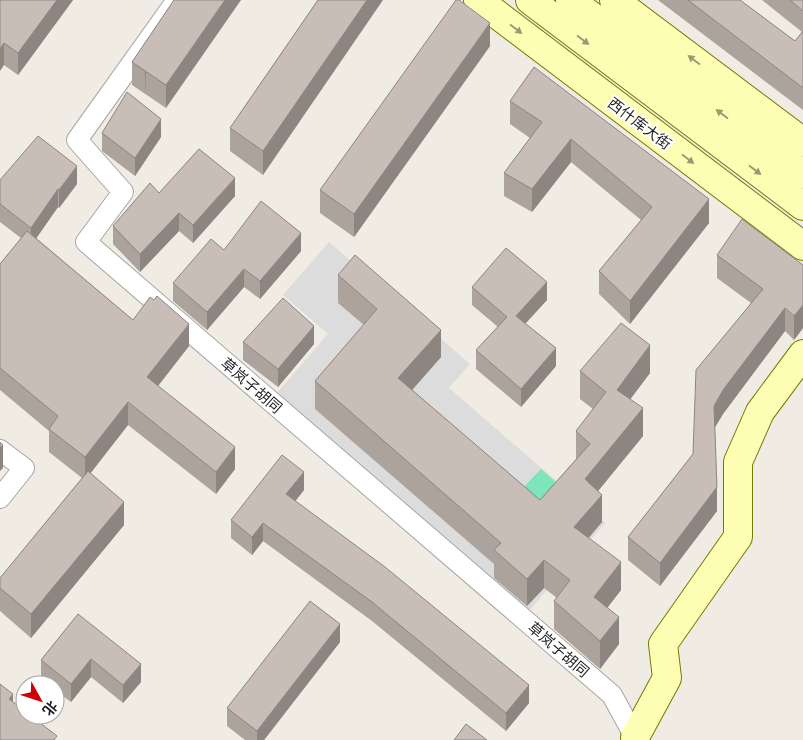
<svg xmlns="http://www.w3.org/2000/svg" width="803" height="740" viewBox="0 0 803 740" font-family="'Exo 2','Noto Sans SC',sans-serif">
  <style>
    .residential { fill: #dddcdc }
    .pitch { fill: #7ce5b9 }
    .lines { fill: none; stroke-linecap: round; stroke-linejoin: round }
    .street-casing { stroke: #a6a6a6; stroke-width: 22 }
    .secondary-casing { stroke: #737b00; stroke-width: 30 }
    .street { stroke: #fff; stroke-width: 20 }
    .secondary { stroke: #fdfeb4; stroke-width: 28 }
    .wall { fill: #aca39d }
    .shaded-wall { fill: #8c8580 }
    .building { fill: #c8beb7; stroke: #8c8580 }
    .oneway { fill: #999a71 }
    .labels { text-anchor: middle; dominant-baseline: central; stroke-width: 4; stroke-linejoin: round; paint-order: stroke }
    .street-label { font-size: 15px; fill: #1f1f1f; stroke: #fff }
  </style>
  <rect width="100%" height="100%" fill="#f0ece4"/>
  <polygon class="residential" points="329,242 470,364 449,388 605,523 527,613 275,395 328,334 283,295"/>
  <polygon class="pitch" points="541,469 566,491 548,512 522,489"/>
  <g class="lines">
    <defs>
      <g id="street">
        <polyline points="177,0 77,140 123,192 86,242 612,695 635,737 639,740"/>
        <polyline points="0,450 24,468 0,498"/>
      </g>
      <g id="secondary">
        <polyline points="478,0 803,246"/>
        <polyline points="530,0 803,206"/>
        <polyline points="570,0 803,174"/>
        <polyline points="614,0 803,142"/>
        <polyline points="635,737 667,678 663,644 738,537 738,462 760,412 803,354"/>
      </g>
    </defs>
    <use href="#street" class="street-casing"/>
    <use href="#secondary" class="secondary-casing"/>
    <use href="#street" class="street"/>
    <use href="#secondary" class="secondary"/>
  </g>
  <g class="wall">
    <polygon points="0,0 73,0 18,75 4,65"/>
    <polygon points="174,0 166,108 132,85 132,62"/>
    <polygon points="318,0 263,175 230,151 230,128"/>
    <polygon points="658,0 740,0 795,41 802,32 762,0 803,0 803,110"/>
    <polygon points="490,46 354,237 320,213 320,190"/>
    <polygon points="510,101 709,223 630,324 599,294 599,271 641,220 571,162 532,212 504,196 504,173 530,138 510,124"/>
    <polygon points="102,133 161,137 135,176 102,151"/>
    <polygon points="0,180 77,184 59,208 58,207 36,238 133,320 189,346 158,386 235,469 216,494 128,425 90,474 124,525 31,638 0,611 0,578 82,478 49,452 49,431 0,390 0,264 21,238 0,222"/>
    <polygon points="159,193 235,196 193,243 179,231 140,272 113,244 113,226"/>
    <polygon points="224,250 301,251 260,299 244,287 207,330 173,301 173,283"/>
    <polygon points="717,255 803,265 803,328 794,340 785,331 723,414 715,427 717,511 660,586 628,560 628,537 693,454 751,303 717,278"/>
    <polygon points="338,275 441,357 412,390 540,500 576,459 576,431 593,409 580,399 580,371 650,373 630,399 643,436 598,491 602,522 589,538 621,590 607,608 619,644 600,669 554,629 554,601 557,598 544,588 527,606 494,578 494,564 315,409 315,381 364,325 338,303"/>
    <polygon points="472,287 547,300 525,323 556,366 521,407 476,369 476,350 498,327 472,305"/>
    <polygon points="243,342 314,344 278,387 243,360"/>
    <polygon points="304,490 295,501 529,703 506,731 372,621 263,541 252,555 231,538 231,520"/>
    <polygon points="78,614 141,682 123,703 91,677 71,702 55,690 55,685 49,685 41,678 41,660"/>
    <polygon points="340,642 264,740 245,740 227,726 227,708"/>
  </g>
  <g class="shaded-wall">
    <polygon points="57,0 73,0 18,75 18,53"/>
    <polygon points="225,0 241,0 166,108 166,85"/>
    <polygon points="367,0 383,0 263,175 263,151"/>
    <polygon points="490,23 490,46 354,237 354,214"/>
    <polygon points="4,43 4,65 0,71 0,49"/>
    <polygon points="145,71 146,71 145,95"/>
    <polygon points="161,119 161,137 135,176 135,158"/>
    <polygon points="571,139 571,162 532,212 532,189"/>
    <polygon points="77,166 77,184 59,208 59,190"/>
    <polygon points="235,178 235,196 193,243 193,225"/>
    <polygon points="58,189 58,207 31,246 31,228"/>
    <polygon points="709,199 709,223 630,324 630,301"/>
    <polygon points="179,213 179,231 140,272 140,254"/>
    <polygon points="301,233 301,251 260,299 260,281"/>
    <polygon points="244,269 244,287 207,330 207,312"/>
    <polygon points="547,282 547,300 516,334 516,316"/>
    <polygon points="803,305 803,328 794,340 794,316"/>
    <polygon points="785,308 785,331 723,414 714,429 714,406 723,390"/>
    <polygon points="189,324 189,346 147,400 147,377"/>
    <polygon points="314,326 314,344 278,387 278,369"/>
    <polygon points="441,330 441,357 398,406 398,378"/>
    <polygon points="650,345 650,373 617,417 617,390"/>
    <polygon points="556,348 556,366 521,407 521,389"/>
    <polygon points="128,402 128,425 85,480 85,457"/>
    <polygon points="643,408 643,436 585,507 585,479"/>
    <polygon points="3,445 3,468 0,471 0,448"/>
    <polygon points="235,447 235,469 216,494 216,472"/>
    <polygon points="304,472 304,490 286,513 286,494"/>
    <polygon points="717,487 717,511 660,586 660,563"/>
    <polygon points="602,495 602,522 574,554 574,527"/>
    <polygon points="124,502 124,525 31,638 31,614"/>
    <polygon points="263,523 263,541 252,555 252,537"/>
    <polygon points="544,560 544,588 527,606 527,579"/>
    <polygon points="621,562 621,590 594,625 594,597"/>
    <polygon points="619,617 619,644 600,669 600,641"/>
    <polygon points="340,624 340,642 264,740 257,740 257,731"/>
    <polygon points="91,659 91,677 71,702 71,684"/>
    <polygon points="141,664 141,682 123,703 123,685"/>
    <polygon points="529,685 529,703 506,731 506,713"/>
    <polygon points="13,694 13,711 9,699"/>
  </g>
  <g class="building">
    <polygon points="0,0 57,0 18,53 4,43 0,49"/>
    <polygon points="174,0 225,0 166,85 132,62"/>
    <polygon points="318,0 367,0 263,151 230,128"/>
    <polygon points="456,0 459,0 490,23 354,214 320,190"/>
    <polygon points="688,0 740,0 795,41 803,31 803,88"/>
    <polygon points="790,0 803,0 803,11"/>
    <polygon points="534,67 709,199 630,301 599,271 652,207 571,139 532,189 504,173 542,122 510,101"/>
    <polygon points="127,92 161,119 135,158 102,133"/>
    <polygon points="38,136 77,166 59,190 58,189 31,228 0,204 0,180"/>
    <polygon points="199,149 235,178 193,225 179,213 140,254 113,226 150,183 159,193"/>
    <polygon points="261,201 301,233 260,281 244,269 207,312 173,283 211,239 224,250"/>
    <polygon points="742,219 803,265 803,305 794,316 785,308 723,390 714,406 717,487 660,563 628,537 693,454 696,370 763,289 717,255"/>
    <polygon points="27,231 133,320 150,297 154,300 157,296 189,324 147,377 235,447 216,472 128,402 85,457 49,429 58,416 0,368 0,264"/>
    <polygon points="506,248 547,282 516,316 556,348 521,389 476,350 507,317 472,287"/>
    <polygon points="355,255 441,330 398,378 540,500 590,444 576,431 606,392 580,371 621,323 650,345 617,390 643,408 585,479 602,495 574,527 621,562 594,597 619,617 600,641 554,601 570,580 544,560 527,579 494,550 501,543 315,381 377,309 338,275"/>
    <polygon points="283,298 314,326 278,369 243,342"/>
    <polygon points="0,442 3,445 0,448"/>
    <polygon points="282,455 304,472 286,494 385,567 529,685 506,713 372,602 263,523 252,537 231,520"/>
    <polygon points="88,471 124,502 31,614 0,588 0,578"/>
    <polygon points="310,601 340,624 257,731 227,708"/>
    <polygon points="78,614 141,664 123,685 91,659 71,684 41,660"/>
    <polygon points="0,684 13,694 9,699 25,711 25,715 30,715 57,736 54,740 0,740"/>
    <polygon points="466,724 487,740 454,740"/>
  </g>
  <defs><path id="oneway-solid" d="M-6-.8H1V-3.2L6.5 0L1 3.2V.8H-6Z" transform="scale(1.25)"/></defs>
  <g class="oneway">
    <use href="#oneway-solid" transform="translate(516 29) rotate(37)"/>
    <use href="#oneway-solid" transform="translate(583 40) rotate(37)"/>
    <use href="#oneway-solid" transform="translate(694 60) rotate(-143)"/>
    <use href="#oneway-solid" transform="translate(722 114) rotate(-143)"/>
    <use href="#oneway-solid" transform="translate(688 159) rotate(37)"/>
    <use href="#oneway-solid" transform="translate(755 170) rotate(37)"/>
  </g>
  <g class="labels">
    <g class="street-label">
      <text transform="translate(640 123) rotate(37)">西什库大街</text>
      <text transform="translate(252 385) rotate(41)">草岚子胡同</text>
      <text transform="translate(559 649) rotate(41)">草岚子胡同</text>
    </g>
  </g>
  <g transform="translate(40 700) rotate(130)"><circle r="24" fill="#ffffff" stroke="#a5a5a5"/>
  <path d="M0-4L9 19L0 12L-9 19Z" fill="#cd0008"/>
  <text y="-8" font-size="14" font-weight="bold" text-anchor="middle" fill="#1f1f1f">北</text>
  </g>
</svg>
